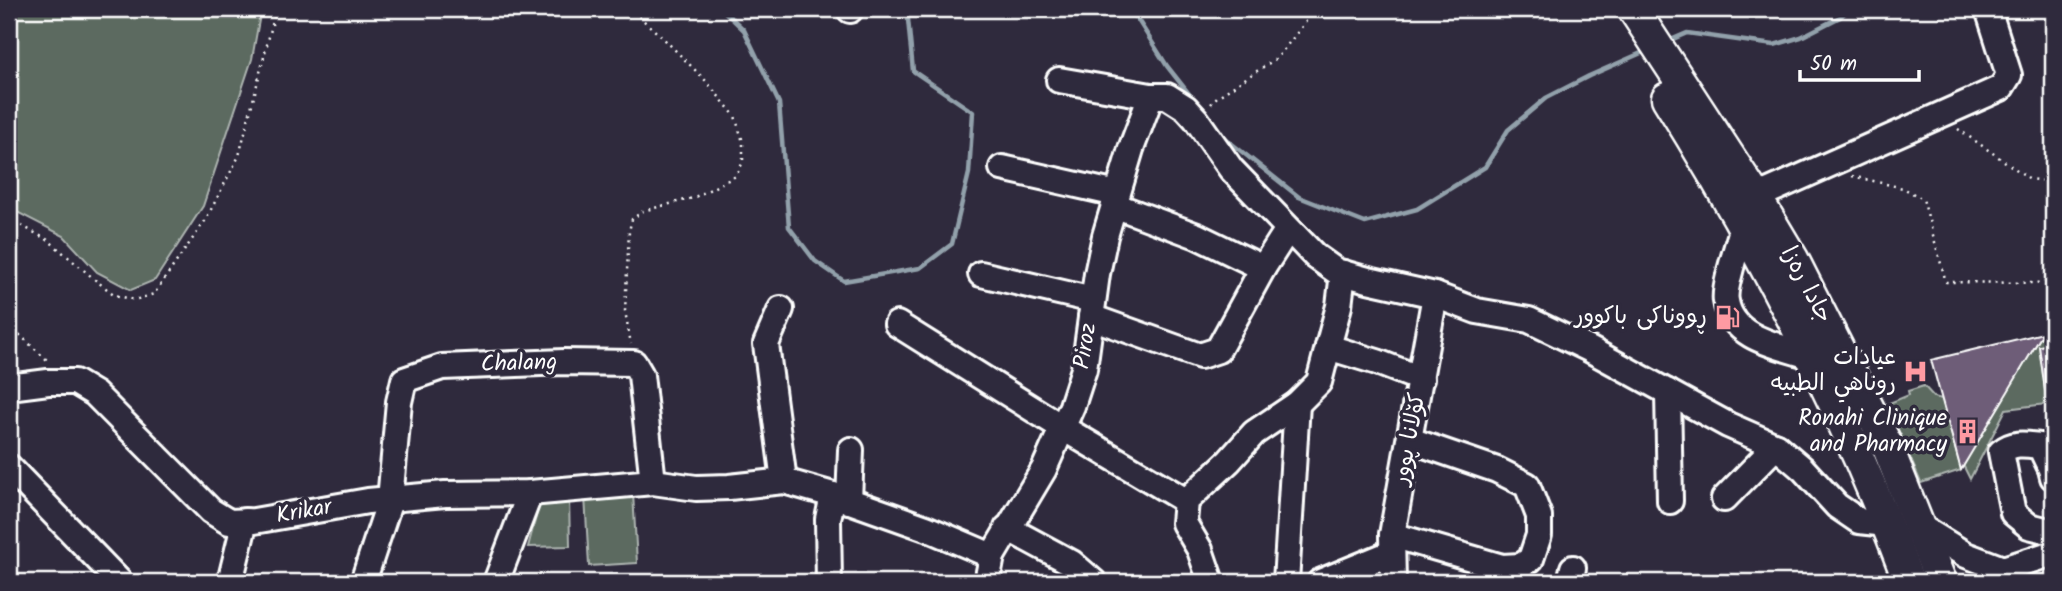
<svg xmlns="http://www.w3.org/2000/svg" width="2062" height="591" viewBox="0 0 2062 591" font-family="Kalam,'Playpen Sans Arabic',sans-serif">
  <style>
    .green { fill: #5b6a61; stroke: #adb4b0; stroke-width: 2 }
    .lines { fill: none; stroke-linecap: round; stroke-linejoin: round }
    .stream { stroke: #92a1ab; stroke-width: 4.5 }
    .building { fill: #6e5d78; stroke: #fff; stroke-width: 2 }
    .minor-casing { stroke: #fff; stroke-width: 30 }
    .major-casing { stroke: #fff; stroke-width: 35 }
    .path { stroke: #fff; stroke-width: 2.5; stroke-dasharray: 2 5; stroke-linecap: butt }
    .minor { stroke: #2f2a3d; stroke-width: 24 }
    .major { stroke: #2f2a3d; stroke-width: 30 }
    .labels { text-anchor: middle; dominant-baseline: central; stroke-width: 7; stroke-linejoin: round; paint-order: stroke }
    .street-label { font-size: 23px; fill: #fff; stroke: #2f2a3d }
    .poi-label { font-size: 23px; fill: #fff; stroke: #2f2a3d; text-anchor: end }
  </style>
  <rect width="100%" height="100%" fill="#2f2a3d"/>
  <filter id="ink" filterUnits="userSpaceOnUse"><feTurbulence type="fractalNoise" baseFrequency=".0143" numOctaves="2"/><feDisplacementMap in="SourceGraphic" scale="14" xChannelSelector="R" yChannelSelector="G"/><feConvolveMatrix kernelMatrix="1 2 1 2 8 2 1 2 1" color-interpolation-filters="sRGB"/></filter>
  <g filter="url(#ink)">
    <g class="green">
      <polygon points="9,9 261,9 252,59 203,206 155,280 131,290 97,272 64,236 9,208"/>
      <polygon points="2053,332 2053,344 2039,346 2047,404 2006,409 1970,479 1963,465 2043,333"/>
      <polygon points="1924,386 1934,397 1942,399 1961,470 1921,483 1887,404 1909,395 1908,391"/>
      <polygon points="633,493 637,563 589,566 585,496"/>
      <polygon points="569,496 570,546 528,547 541,498"/>
    </g>
    <g class="lines">
      <g class="stream">
        <polyline points="722,9 744,30 779,103 789,227 815,261 844,281 920,268 952,244 969,173 973,112 913,71 907,9"/>
        <polyline points="1131,9 1167,66 1193,99"/>
        <polyline points="1666,42 1687,33 1774,45 1801,37 1840,17 1849,9"/>
        <polyline points="1222,136 1299,197 1365,223 1417,209 1485,167 1508,130 1546,98 1589,76 1648,50"/>
      </g>
    </g>
    <g class="building">
      <polygon points="2043,333 1961,470 1931,360"/>
      <polygon points="2053,344 2053,390 2045,390 2039,346"/>
    </g>
    <g class="lines">
      <defs>
        <g id="minor">
          <polyline points="850,9 850,10"/>
          <polyline points="1059,80 1151,96 1167,96 1186,108 1196,119 1231,169 1315,256 1336,271 1368,280 1435,295 1477,311 1529,320 1589,349 1728,425 1776,446 1803,469 1837,506 1859,521 1887,524"/>
          <polyline points="1002,168 1117,194"/>
          <polyline points="1756,197 2001,88 2009,75 1988,9"/>
          <polyline points="1114,205 1197,236 1263,268"/>
          <path d="M1743,226c-4,15 -20,62 -17,75 6,39 55,45 87,56"/>
          <polyline points="981,274 1093,300"/>
          <polyline points="781,309 766,344 784,481"/>
          <polyline points="1091,317 1200,356 1218,350 1263,268 1288,229"/>
          <polyline points="897,324 1063,428 1186,501"/>
          <polyline points="1328,347 1339,306 1343,273"/>
          <polyline points="9,387 48,382 75,382 95,394 211,511 229,522 254,521 368,501 445,494 530,493 653,482 696,488 729,487 784,481 833,495 926,528 992,556"/>
          <polyline points="1668,392 1670,501"/>
          <polyline points="9,467 120,582"/>
          <path d="M2053,477l-2,-8 -11,-23c-16,-2 -27,-4 -39,6l12,61 16,13 24,6"/>
          <polyline points="1724,499 1776,446"/>
          <polyline points="849,501 851,450"/>
          <polyline points="1919,526 1966,555 2003,569 2053,553"/>
          <polyline points="1007,528 1072,563 1094,582"/>
          <polyline points="1392,535 1502,567 1521,566 1531,559 1539,535 1539,516 1527,485 1497,470 1410,440"/>
          <polyline points="230,582 245,521"/>
          <polyline points="363,582 390,500 399,402 404,380 442,367 564,362 634,363 641,375 653,482"/>
          <polyline points="496,582 530,493"/>
          <polyline points="829,582 828,519 833,495"/>
          <polyline points="987,582 992,556 1044,469 1072,406 1084,369 1097,274 1105,236 1131,149 1151,96"/>
          <polyline points="1211,582 1200,550 1184,523 1186,501 1229,461 1254,433 1297,404 1319,382 1328,347 1377,362 1421,379"/>
          <polyline points="1286,582 1297,404"/>
          <polyline points="1320,582 1391,553"/>
          <polyline points="1393,582 1392,535 1435,295"/>
          <polyline points="1570,582 1573,568"/>
        </g>
        <g id="major">
          <polyline points="1633,9 1756,197 1793,259 1886,443 1941,582"/>
          <path d="M1667,98c96,154 179,314 242,484"/>
        </g>
      </defs>
      <use href="#minor" class="minor-casing"/>
      <use href="#major" class="major-casing"/>
      <g class="path">
        <polyline points="627,9 634,12 663,38 706,81 735,116 743,142 743,162 736,176 693,198 643,211 632,219 629,231 625,311 631,344"/>
        <polyline points="1211,104 1217,97 1277,58 1316,9"/>
        <polyline points="1958,129 2030,179 2045,181 2053,179"/>
        <polyline points="1852,176 1903,188 1923,199 1946,282 2036,283 2053,279"/>
        <polyline points="9,219 48,240 99,283 115,295 135,300 154,294 205,221 239,156 276,9"/>
        <polyline points="9,325 47,360"/>
      </g>
      <use href="#minor" class="minor"/>
      <use href="#major" class="major"/>
    </g>
  </g>
  <defs>
    <symbol id="fuel-bare" viewBox="-9 -9 18 18"><path d="M-5.5-6h7V0h2V4h1.3V-2.5L3-4.5l.8-.8L6-3V5H2.5V1h-1V6h-7ZM-4.2-4.7v3.2H.2V-4.7Z" fill="#ff9aa2" stroke="#2f2a3d" stroke-width="2.5" paint-order="stroke"/></symbol>
    <symbol id="hospital-bare" viewBox="-9 -9 18 18"><path d="M-5-5h3v3.5h4V-5h3V5h-3V1.5h-4V5h-3Z" fill="#ff9aa2" stroke="#2f2a3d" stroke-width="2.5" paint-order="stroke"/></symbol>
    <symbol id="building-bare" viewBox="-9 -9 18 18"><path d="M-4-6H4V6H1V3H-1V6H-4ZM-2.5-4.3h1.7v1.8h-1.7ZM.8-4.3h1.7v1.8H.8ZM-2.5-1h1.7V.8h-1.7ZM.8-1h1.7V.8H.8Z" fill="#ff9aa2" stroke="#2f2a3d" stroke-width="2.5" paint-order="stroke"/></symbol>
  </defs>
  <g fill-rule="evenodd">
    <use href="#fuel-bare" x="1710" y="300" width="35" height="35"/>
    <use href="#hospital-bare" x="1898" y="354" width="35" height="35"/>
    <use href="#building-bare" x="1950" y="414" width="35" height="35"/>
  </g>
  <g class="labels">
    <g class="street-label">
      <text transform="translate(1806 285) rotate(62)">جادا ره‌زا</text>
      <text transform="translate(1086 346) rotate(-81)">Piroz</text>
      <text transform="translate(519 364) rotate(-2)">Chalang</text>
      <text transform="translate(1410 439) rotate(-79)">کۆلانا پوور</text>
      <text transform="translate(304 512) rotate(-10)">Krikar</text>
    </g>
    <g class="poi-label">
      <text x="1707" y="317">ڕووناکی باکوور</text>
      <text x="1896" y="358">عيادات<tspan x="1896" dy="26">روناهي الطبيه</tspan></text>
      <text x="1947" y="419">Ronahi Clinique<tspan x="1947" dy="26">and Pharmacy</tspan></text>
    </g>
  </g>
  <rect width="2062" height="591" fill="none" stroke="#2f2a3d" stroke-width="35"/>
  <rect x="18" y="18" width="2027" height="556" fill="none" stroke="#fff" stroke-width="2.5" filter="url(#ink)"/>
  <path d="M1800 70v10h119v-10" fill="none" stroke="#ffffff" stroke-width="3.5"/>
  <text x="1810" y="70" font-size="21" fill="#ffffff" stroke="#2f2a3d" stroke-width="5" paint-order="stroke">50 m</text>
</svg>
